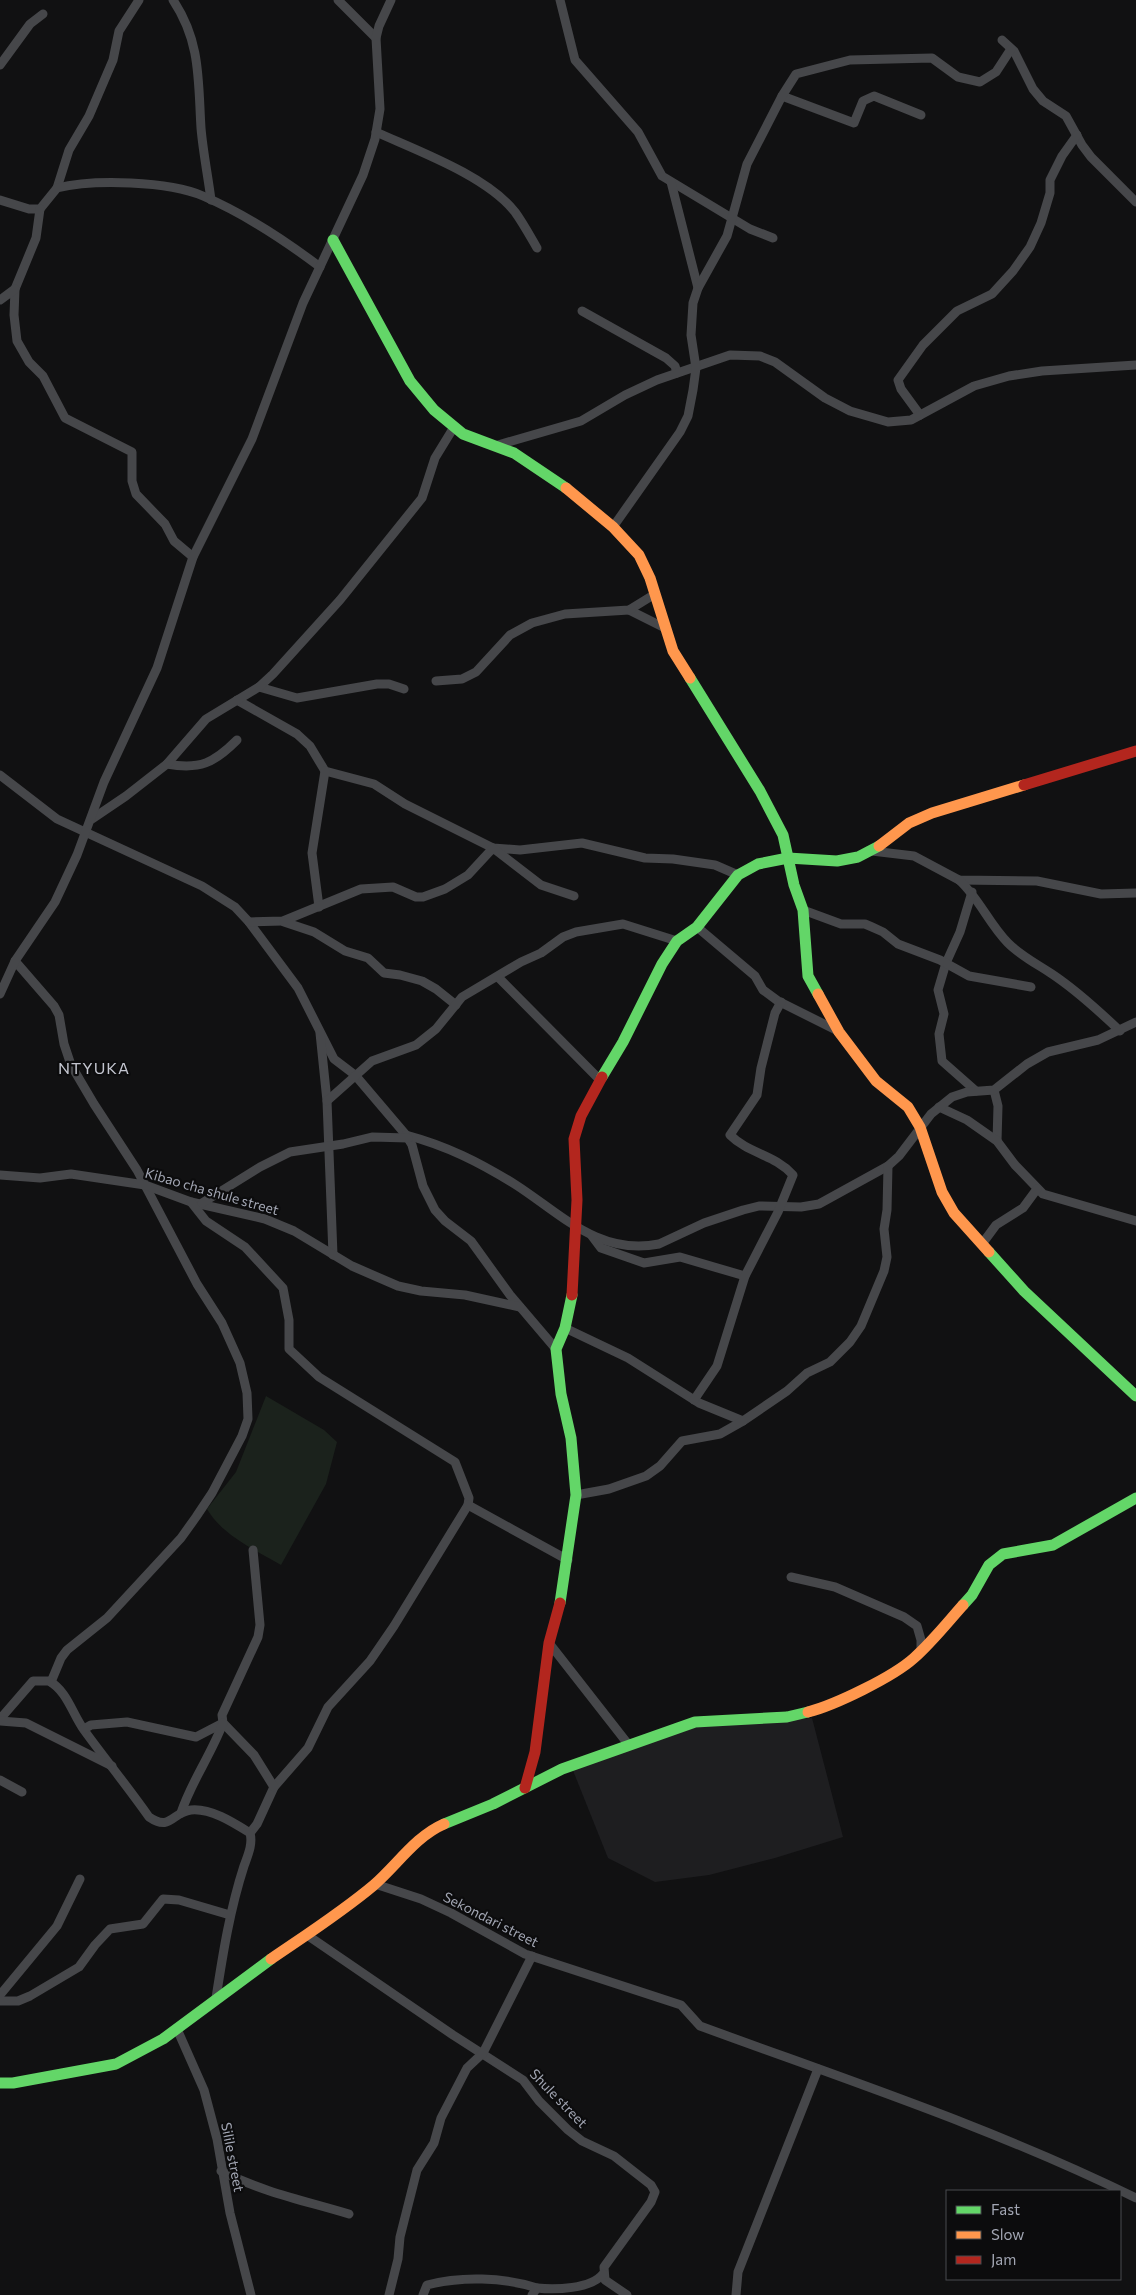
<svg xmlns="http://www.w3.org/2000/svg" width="1136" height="2295" viewBox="0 0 1136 2295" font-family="Commissioner,sans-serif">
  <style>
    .built { fill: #1e1e20 }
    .green { fill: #1b221c }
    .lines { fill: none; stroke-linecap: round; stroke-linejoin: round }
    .street { stroke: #46474a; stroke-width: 9 }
    .fast { stroke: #63d668; stroke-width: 11 }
    .slow { stroke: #ff974d; stroke-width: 11 }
    .jam { stroke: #b3261e; stroke-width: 11 }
    .labels { text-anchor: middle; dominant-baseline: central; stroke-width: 4.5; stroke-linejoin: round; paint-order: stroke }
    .street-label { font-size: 14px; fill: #a2a6b3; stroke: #0c0c0d }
    .quarter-label { font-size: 16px; letter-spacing: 1px; fill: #c3c5cf; stroke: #0c0c0d }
  </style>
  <rect width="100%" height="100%" fill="#111112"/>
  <polygon class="built" points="812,1718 843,1837 775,1858 709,1875 655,1882 608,1858 572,1768 696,1727"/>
  <path class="green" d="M266,1396l58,34 13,12 -11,42 -45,81c-26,-15 -59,-30 -74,-56l29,-37z"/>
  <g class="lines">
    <g class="street">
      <path d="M173,0c28,42 25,80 28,128 2,24 7,48 10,72"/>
      <polyline points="338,0 376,38"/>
      <polyline points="560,0 575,60 638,132 662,176 750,229 773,238"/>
      <polyline points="1002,40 1014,51 1033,89 1043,101 1066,116 1082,145 1091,157 1136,202"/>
      <polyline points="0,65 30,24 43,14"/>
      <polyline points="782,96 854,123 863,101 874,96 921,115"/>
      <path d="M376,132c42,19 111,44 139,80 8,11 15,24 22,36"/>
      <polyline points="671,182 698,288"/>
      <polyline points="57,188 69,150 89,116 113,60 119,31 139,0"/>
      <path d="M0,200l29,9h11l17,-21c36,-9 112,-7 146,8 42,18 80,43 117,71"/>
      <polyline points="40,209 36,238 15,289 14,315 17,341 29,362 43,376 65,418 132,452 132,481 136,494 165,524 174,541 193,557"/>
      <polyline points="0,300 15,289"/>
      <polyline points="582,311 666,358 675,366 677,373"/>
      <polyline points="920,415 901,389 898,380 923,345 957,311 992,294 1013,271 1030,247 1041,223 1050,193 1050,180 1062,156 1077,135"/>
      <polyline points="498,445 581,421 625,395 657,380 730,355 760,356 775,362 825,398 850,411 888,422 911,420 974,386 1009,376 1042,371 1136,365"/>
      <polyline points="613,527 680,432 688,416 693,390 696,368 691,335 693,303 698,288 727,236 747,164 782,96 796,74 850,60 932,58 958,77 980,82 996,72 1011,49"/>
      <polyline points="629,610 665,628"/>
      <polyline points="436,681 462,679 476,672 510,635 532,623 565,614 629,610 655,594"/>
      <polyline points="259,687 297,698 377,684 389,684 404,689"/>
      <polyline points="237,700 297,734 310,746 325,771 374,784 405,804 493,848 520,850 582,843 645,858 673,859 715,865 738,875"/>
      <path d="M167,764c33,6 47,-1 70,-24"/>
      <polyline points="0,775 57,819 202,886 235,907 249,922 298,988 334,1059 355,1075 406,1135 412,1145 423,1186 435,1210 445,1221 471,1241 510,1295 556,1349"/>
      <polyline points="92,819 126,796 167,764 206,719 259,687 273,674 340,600 422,498 435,458 454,427"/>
      <polyline points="872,851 914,856 959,880 1037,881 1101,894 1136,893"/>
      <path d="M959,880c20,18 30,44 49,63 13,13 29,21 44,31 24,16 47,37 68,57"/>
      <polyline points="972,892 960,932 946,963 938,990 944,1014 939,1034 942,1061 976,1091"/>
      <polyline points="319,907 312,853 325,771"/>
      <polyline points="803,910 841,924 865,924 872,927 883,932 898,944 940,960 969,976 1031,987"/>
      <polyline points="249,922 283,921 361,889 393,887 416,897 423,897 445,889 468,875 493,848 541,885 574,896"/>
      <polyline points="284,922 314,932 345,951 368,958 384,973 400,975 422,981 436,989 456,1005"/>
      <polyline points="697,927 755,976 763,990 778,1001 838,1031"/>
      <polyline points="15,961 54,1006 59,1015 64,1044 71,1065 94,1104 137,1170 197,1284 222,1323 240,1363 247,1393 248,1419 242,1436 212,1493 196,1517 181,1538 107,1618 67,1650 61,1658 51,1682"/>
      <polyline points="498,977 600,1080"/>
      <polyline points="0,994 15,961 55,902 77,855 104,782 157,668 193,557 252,439 303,303 363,175 375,139 380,109 376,38 379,26 391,0"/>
      <polyline points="320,1033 327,1101 333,1255"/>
      <polyline points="994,1090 998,1106 997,1141"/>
      <polyline points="327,1101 372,1061 416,1045 436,1029 462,997 521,962 541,953 563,937 576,932 623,924 677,941"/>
      <polyline points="939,1107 967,1120 997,1141 1015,1165 1043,1194 1136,1221"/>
      <path d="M406,1135c41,11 73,27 110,50 45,29 83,71 143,59l45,-21 39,-13 16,-4 42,1 18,-3 69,-38 11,-10 32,-42 21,-17 15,-5 27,-2 33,-26 21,-12 50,-12 38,-18"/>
      <polyline points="0,1175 40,1178 71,1174 145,1185 191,1202 265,1219 294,1231 352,1266 398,1286 421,1291 465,1295 520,1307"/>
      <polyline points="191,1202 206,1221 245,1247 283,1288 289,1320 289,1349 319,1377 455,1462 469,1498 468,1505 394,1626 370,1661 328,1707 308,1748 274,1787 257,1824 250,1833"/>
      <polyline points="202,1203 260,1167 290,1152 343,1144 372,1137 408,1138"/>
      <polyline points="592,1236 601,1248 644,1263 680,1257 745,1276"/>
      <polyline points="982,1244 996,1225 1023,1208 1037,1189"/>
      <polyline points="565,1328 628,1358 699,1403 743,1421 787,1391 807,1373 830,1362 850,1342 861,1326 884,1271 887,1257 884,1229 887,1210 888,1166"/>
      <path d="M694,1400l23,-34 28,-90 33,-64 15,-37c-19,-21 -44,-21 -63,-40l27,-40 4,-27 14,-55 6,-11"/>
      <polyline points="576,1495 609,1489 646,1476 660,1466 682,1441 720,1434 743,1421"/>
      <polyline points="468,1505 568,1560"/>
      <polyline points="253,1550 260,1625 258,1637 222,1715 223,1723 254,1755 274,1787"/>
      <polyline points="791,1577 835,1587 904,1617 917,1626 921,1640 921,1651"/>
      <polyline points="549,1643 628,1744"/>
      <path d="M0,1719l33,-38h16c18,10 23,32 35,49 21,29 44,57 65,87 22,15 23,-5 42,-7 20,-2 43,13 59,23 3,11 -2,22 -6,33 -14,43 -21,87 -28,132"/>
      <polyline points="0,1721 26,1723 112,1766"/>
      <polyline points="84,1729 91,1725 127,1722 196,1737 223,1723"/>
      <polyline points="0,1780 22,1792"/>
      <path d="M181,1813c10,-31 30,-58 42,-90"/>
      <path d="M375,1884l46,15 30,14 74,41 156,51 19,21c147,54 296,103 436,172"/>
      <polyline points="307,1935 453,2035 523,2080 539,2101 568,2130 582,2141 614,2156 651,2185 655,2192 651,2202 604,2267 605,2280 627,2295"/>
      <polyline points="0,1995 57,1926 80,1879"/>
      <polyline points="0,2001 18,2001 30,1996 79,1967 95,1945 110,1929 143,1924 163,1899 179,1900 230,1915"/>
      <polyline points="177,2029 204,2090 217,2139 230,2213 251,2295"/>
      <path d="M221,2171c41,21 85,30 128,43"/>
      <polyline points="389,2295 398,2259 400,2237 417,2170 434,2143 441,2118 467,2068 483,2053 532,1956"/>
      <path d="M423,2295l4,-10c34,-9 76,-8 110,3"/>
      <path d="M532,2295l5,-7c18,2 54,1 66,-14"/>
      <polyline points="736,2295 738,2272 818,2069"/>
    </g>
    <g class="fast">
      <polyline points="333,240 410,381 434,410 463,434 514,453 566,488"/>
      <polyline points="690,678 760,791 783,835 794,885 803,910 808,976 818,994"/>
      <polyline points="602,1077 623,1042 662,964 677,941 697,927 738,875 758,864 788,858 837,861 858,857 879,846"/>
      <polyline points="989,1252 1024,1291 1136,1396"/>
      <polyline points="560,1603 576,1495 571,1438 561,1394 556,1349 565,1328 572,1295"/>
      <polyline points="963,1605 972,1595 989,1565 1003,1554 1053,1545 1136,1498"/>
      <polyline points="444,1824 493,1804 562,1769 695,1722 787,1717 808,1712"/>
      <polyline points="0,2083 13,2083 116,2064 163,2039 271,1959"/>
    </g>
    <g class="slow">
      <polyline points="566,488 613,527 639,555 650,578 673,651 690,678"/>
      <polyline points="879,846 909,823 932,813 1024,785"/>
      <polyline points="818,994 839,1032 876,1081 908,1107 920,1127 942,1192 954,1213 989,1252"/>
      <path d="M808,1712c27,-7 85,-35 106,-54 18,-16 33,-35 49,-53"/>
      <path d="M271,1959c35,-24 71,-47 103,-74 23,-20 42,-49 70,-61"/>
    </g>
    <g class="jam">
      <polyline points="1024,785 1136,751"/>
      <polyline points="572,1295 577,1200 574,1139 581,1116 602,1077"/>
      <polyline points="525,1788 535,1752 549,1643 560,1603"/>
    </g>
  </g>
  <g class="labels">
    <g class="street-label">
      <text transform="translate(212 1191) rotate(16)">Kibao cha shule street</text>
      <text transform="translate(491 1919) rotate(27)">Sekondari street</text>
      <text transform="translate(559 2098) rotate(46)">Shule street</text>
      <text transform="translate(233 2157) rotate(79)">Silile street</text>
    </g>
    <g class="quarter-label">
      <text x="94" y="1067">NTYUKA</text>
    </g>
  </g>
  <rect x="946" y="2190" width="175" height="90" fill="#0c0c0d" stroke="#484a4f"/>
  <rect x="956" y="2206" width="25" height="8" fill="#63d668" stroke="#484a4f"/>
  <text x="991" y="2215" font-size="15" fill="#a2a6b3">Fast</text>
  <rect x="956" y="2231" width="25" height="8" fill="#ff974d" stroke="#484a4f"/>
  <text x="991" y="2240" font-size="15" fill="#a2a6b3">Slow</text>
  <rect x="956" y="2256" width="25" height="8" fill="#b3261e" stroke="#484a4f"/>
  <text x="991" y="2265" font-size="15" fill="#a2a6b3">Jam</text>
</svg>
